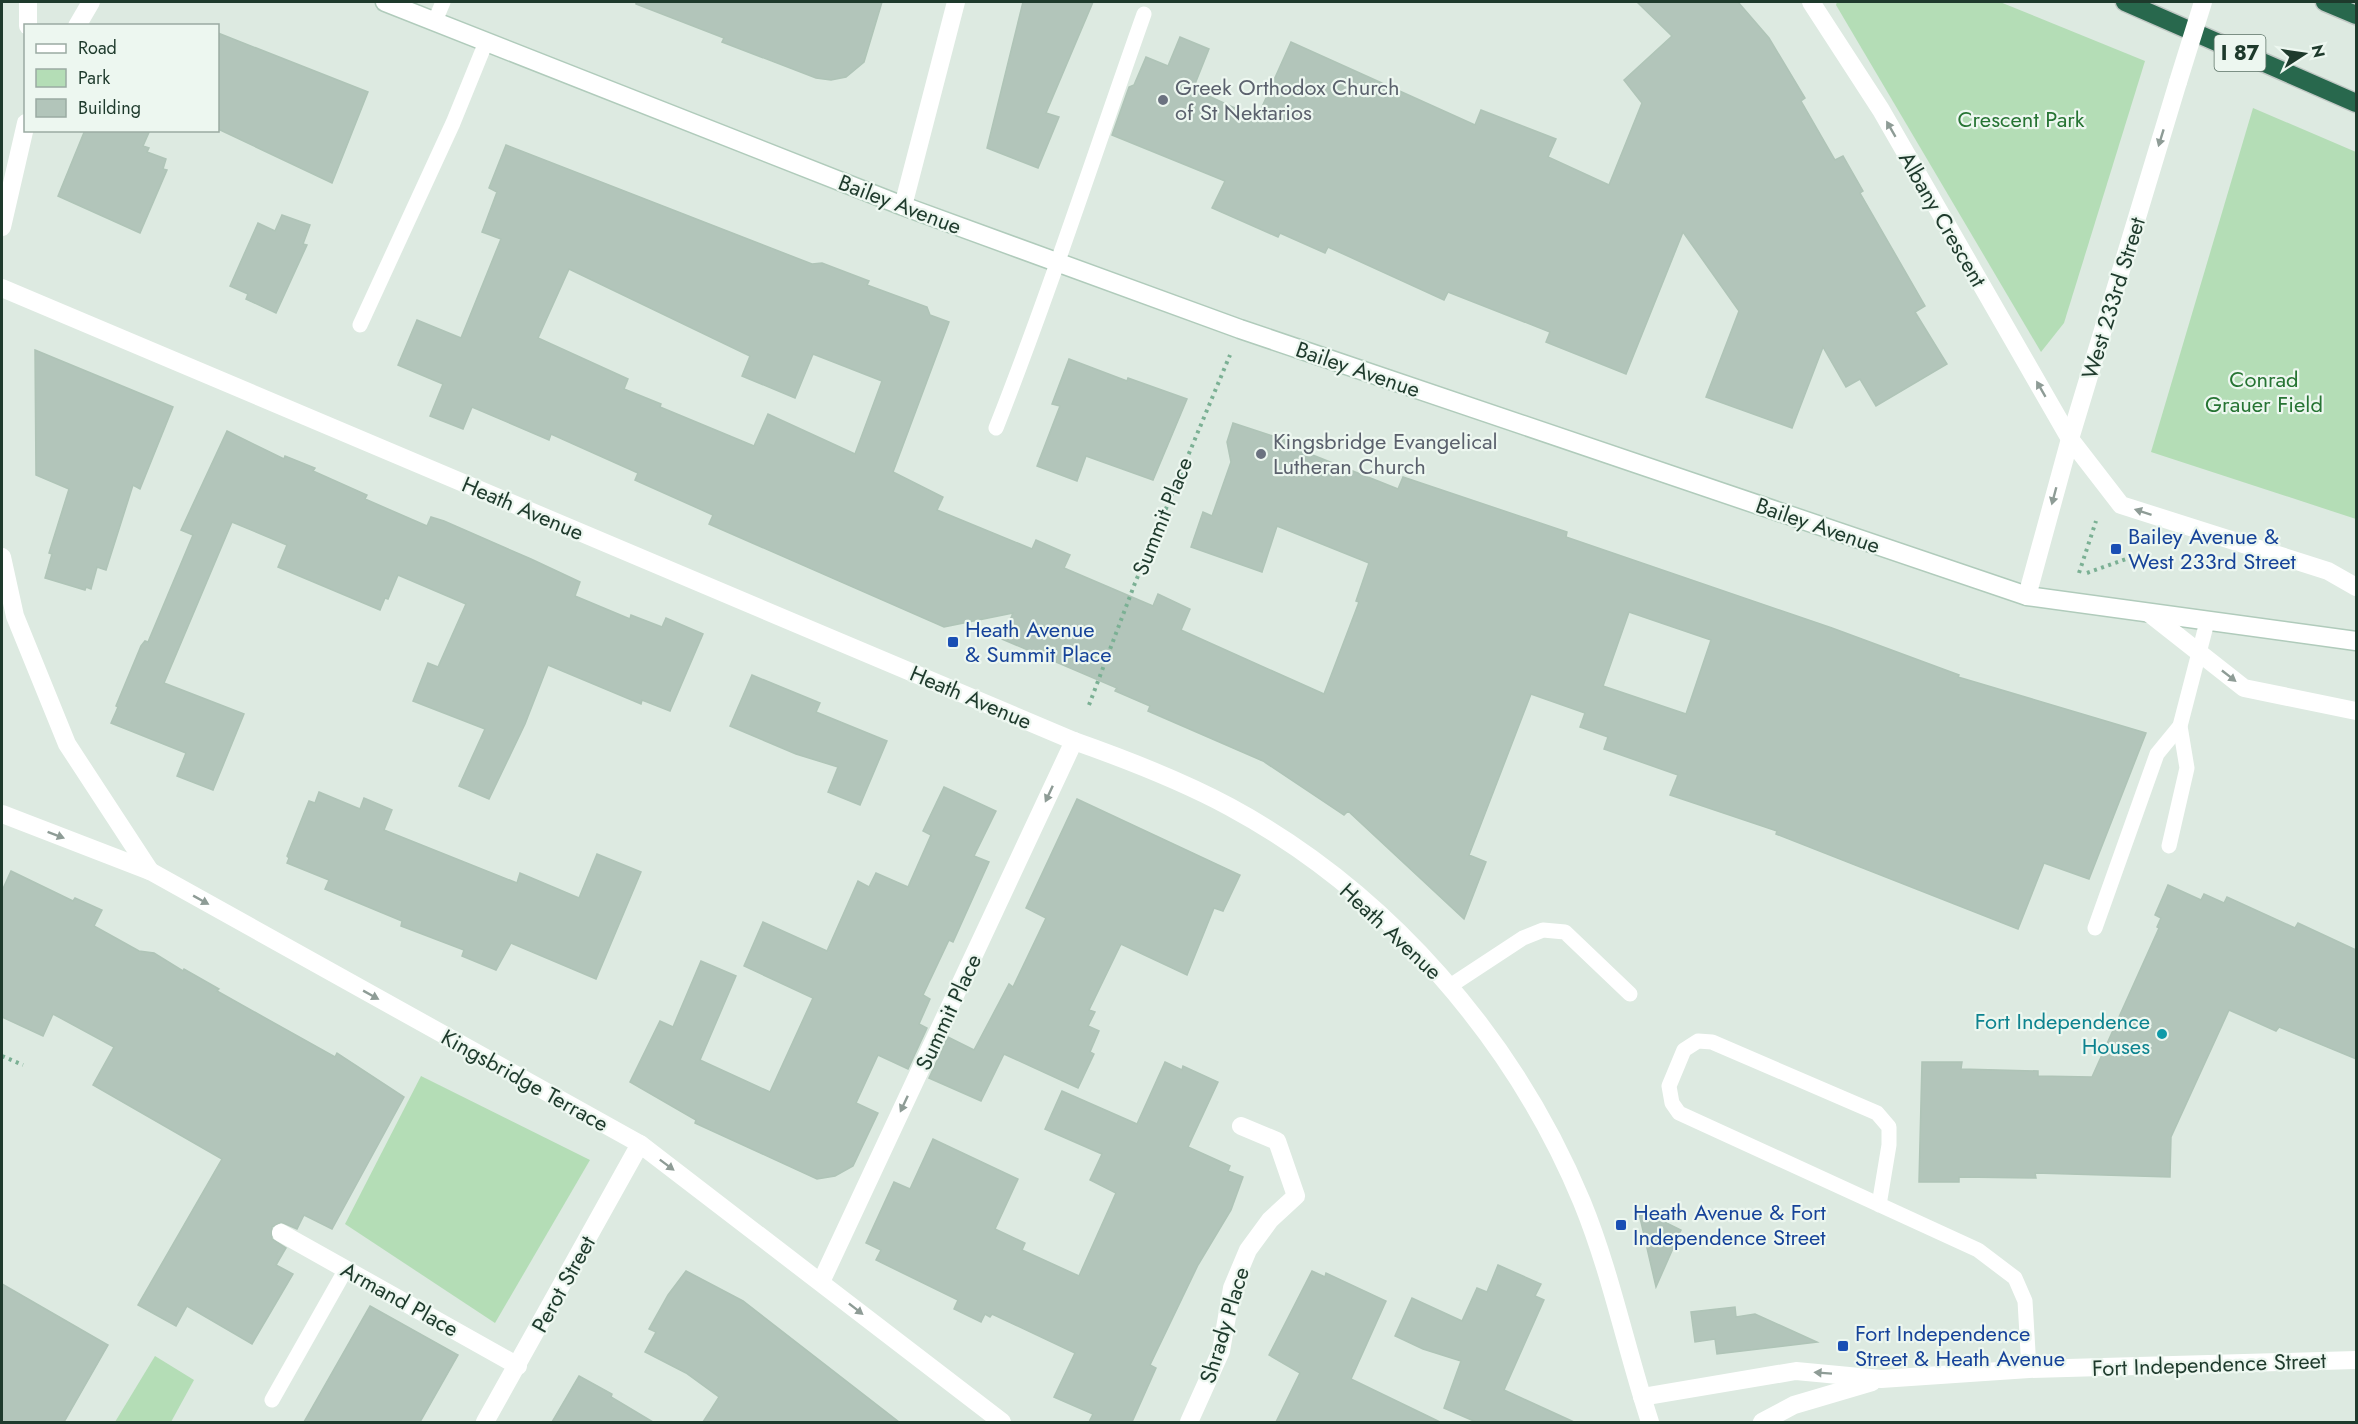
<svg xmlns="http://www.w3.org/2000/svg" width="2358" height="1424" viewBox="0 0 2358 1424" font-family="Jost,sans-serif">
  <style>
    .green { fill: #b4ddb6 }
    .building { fill: #b2c5ba; stroke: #afc4b7; stroke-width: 1.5; fill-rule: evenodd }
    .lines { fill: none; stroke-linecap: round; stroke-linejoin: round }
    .secondary-casing { stroke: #b0cbbb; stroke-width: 21 }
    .motorway-casing { stroke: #c0c8c4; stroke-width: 21 }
    .path { stroke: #7bb094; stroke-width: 4; stroke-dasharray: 3 4.5; stroke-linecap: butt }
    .service { stroke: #fff; stroke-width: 15 }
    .minor { stroke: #fff; stroke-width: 18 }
    .secondary { stroke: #fff; stroke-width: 18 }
    .motorway { stroke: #28684d; stroke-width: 18 }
    .minor-bridge { stroke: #fff; stroke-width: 18 }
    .oneway { fill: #8e9c96 }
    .worship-dot { fill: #6b7280; stroke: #edf7f0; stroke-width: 2 }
    .transit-dot { fill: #1a4fb4; stroke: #edf7f0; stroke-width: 2 }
    .culture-dot { fill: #0f9aa8; stroke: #edf7f0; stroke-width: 2 }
    .labels { text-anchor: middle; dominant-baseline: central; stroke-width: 4.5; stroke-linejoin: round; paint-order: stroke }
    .shield { fill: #edf7f0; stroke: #5c7367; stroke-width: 1.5 }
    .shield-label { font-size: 21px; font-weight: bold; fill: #1e3a2c }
    .worship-label { font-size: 22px; fill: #5b616d; stroke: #edf7f0; text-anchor: start }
    .park-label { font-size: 22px; fill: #267433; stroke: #edf7f0 }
    .street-label { font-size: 22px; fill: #1e3a2c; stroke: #edf7f0 }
    .transit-label { font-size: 22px; fill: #164399; stroke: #edf7f0; text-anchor: start }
    .culture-label { font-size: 22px; fill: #0d838f; stroke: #edf7f0; text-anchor: end }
  </style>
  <rect width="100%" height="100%" fill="#ddeae1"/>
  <g class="green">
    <polygon points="1837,2 2000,2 2145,61 2064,323 2041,352 1836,5"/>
    <polygon points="2253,108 2356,152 2356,519 2151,452"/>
    <polygon points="421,1076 590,1160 495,1323 345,1224"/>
    <polygon points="155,1356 194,1380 171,1422 115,1422"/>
  </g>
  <g class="building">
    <polygon points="636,2 882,2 864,62 846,77 831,80 816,78 722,42 724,38 636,4"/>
    <polygon points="1023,2 1093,2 1046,113 1059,117 1038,168 987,148"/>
    <polygon points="1637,2 1738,2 1769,38 1805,98 1801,101 1835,160 1843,156 1863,191 1860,193 1925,306 1915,312 1947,364 1876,406 1860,379 1846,387 1823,347 1792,428 1706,397 1739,311 1683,232 1626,374 1546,342 1550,332 1448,292 1444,300 1328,247 1325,253 1280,233 1278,237 1212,208 1225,181 1112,135 1129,87 1134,85 1146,57 1168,66 1180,37 1209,49 1193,89 1257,118 1291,42 1475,125 1481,110 1556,139 1548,157 1609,185 1642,103 1624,80 1672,36"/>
    <polygon points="218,33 368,92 332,183 218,129"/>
    <polygon points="85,130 150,130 143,146 149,148 147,152 166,159 163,169 167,170 140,233 58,196"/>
    <path d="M506,145l306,119 10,-1 47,18 -2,4 60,22 3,8 19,7 -56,150 50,25 -6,13 95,39 4,-9 34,15 -6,13 89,38 5,-12 32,15 -9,21 143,64 35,-92 -3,-1 13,-38 -92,-37 -15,46 -71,-25 12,-35 9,4 19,-54 -4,-20 6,-19 58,19 -1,4 108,43 5,-12 164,55 -1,5 266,91 127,47 -1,2 188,56 -57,146 -45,-16 -26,66 -242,-95 1,-3 -107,-36 8,-20 -74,-26 4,-12 -28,-10 5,-14 -54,-19 -62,161 17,7 -22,57 -116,-108 -4,4 -81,-54 -115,-50 2,-5 -35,-15 2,-3 -115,-49 11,-26 -69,14 -235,-103 4,-9 -78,-35 3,-7 -87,-39 -2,6 -77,-33 -9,22 -33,-13 13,-32 -45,-19 19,-45 44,18 40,-99 -19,-7 15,-40 -8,-4zM569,269l181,87 -8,20 53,22 18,-44 69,27 -27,73 -87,-40 -14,32 -94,-39 1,-3 -37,-15 4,-10 -90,-41zM1629,612l82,28 -25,74 -83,-28z"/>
    <polygon points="282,215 310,225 303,244 307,245 276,313 246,299 248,294 230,286 258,223 275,231"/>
    <polygon points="35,350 173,407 140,489 133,485 106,570 97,567 91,589 86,587 85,590 45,578 52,554 49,553 69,489 36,475"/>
    <polygon points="1069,359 1127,381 1128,378 1187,399 1153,480 1086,456 1077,481 1037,466 1060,406 1052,404"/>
    <polygon points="227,431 284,459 285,456 315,468 313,471 367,495 365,499 427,526 431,517 444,521 531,559 580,582 575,596 630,619 631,615 662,627 666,618 703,634 670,711 642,700 641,704 548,665 525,724 489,799 459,786 485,729 413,701 428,663 438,667 466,604 398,575 388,599 385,598 380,610 278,567 287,545 232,522 164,683 244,714 213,790 177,776 186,753 111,723 118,707 116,706 141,646 145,641 148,642 193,535 181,530"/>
    <polygon points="752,675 820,703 816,712 887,741 860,805 828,792 838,767 796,754 730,726"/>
    <polygon points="944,787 996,811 974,856 989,862 953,942 949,940 923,995 930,999 919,1024 927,1028 908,1069 878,1055 856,1103 878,1113 853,1166 835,1176 817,1179 695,1123 696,1120 630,1082 660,1021 673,1027 701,961 736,976 700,1060 770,1092 813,998 744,966 763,922 827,951 858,881 869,887 876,873 908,887 931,835 923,831"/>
    <polygon points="319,792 360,809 364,798 392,810 384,830 517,883 520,873 579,898 597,854 641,872 596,979 511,943 496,970 462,956 464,950 401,926 402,921 325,889 329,880 287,863 289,858 287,856 309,801 315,803"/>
    <polygon points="1077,799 1240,875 1223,911 1214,908 1187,975 1121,944 1089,1010 1095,1012 1088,1026 1099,1031 1090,1052 1094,1054 1078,1088 1004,1054 981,1101 929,1078 948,1037 974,1050 1009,984 1013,987 1046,918 1026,908"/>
    <polygon points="11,871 73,901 75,898 102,910 94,926 139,951 154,953 183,971 184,969 219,989 217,991 335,1057 337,1053 404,1097 332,1229 304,1215 297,1229 281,1222 272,1227 272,1239 286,1248 276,1265 293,1274 252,1344 187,1306 176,1326 138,1305 222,1159 93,1085 114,1047 53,1014 43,1036 2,1017 2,891"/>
    <polygon points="2168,885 2201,900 2204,894 2224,903 2227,897 2295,928 2298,923 2356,950 2356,1059 2279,1027 2276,1031 2229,1010 2171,1137 2170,1177 2035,1173 2036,1178 1959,1177 1959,1182 1919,1182 1922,1062 1962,1062 1961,1069 2038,1071 2038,1076 2092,1077 2159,928 2157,927 2161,918 2155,915"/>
    <polygon points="1165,1062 1182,1070 1183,1066 1218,1082 1188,1147 1230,1166 1228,1171 1243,1177 1231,1210 1198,1265 1150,1365 1156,1368 1132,1422 1089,1422 1093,1414 1054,1397 1075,1353 992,1314 990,1317 985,1314 981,1322 954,1309 958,1300 876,1260 881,1250 866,1243 894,1182 910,1189 933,1139 1018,1179 995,1229 1025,1243 1022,1250 1079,1276 1116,1193 1090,1180 1102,1154 1045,1129 1062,1091 1137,1124"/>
    <polygon points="1638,1209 1681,1230 1656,1287"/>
    <polygon points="1498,1265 1541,1284 1535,1296 1544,1300 1504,1390 1574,1422 1476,1422 1444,1408 1461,1361 1423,1349 1395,1336 1412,1298 1462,1321 1477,1288 1487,1292"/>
    <polygon points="686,1271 743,1301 899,1422 703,1422 719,1397 686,1373 645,1352 656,1332 649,1329 668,1295"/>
    <polygon points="1312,1271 1325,1277 1326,1273 1386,1301 1351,1379 1440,1422 1276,1422 1300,1373 1269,1355"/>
    <polygon points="2,1284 108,1345 64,1422 2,1422"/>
    <polygon points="370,1306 458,1355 420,1422 304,1422"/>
    <polygon points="1735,1307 1736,1317 1755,1314 1817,1342 1717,1354 1715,1339 1695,1342 1691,1312"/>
    <polygon points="579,1376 612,1394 611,1397 653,1422 552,1422"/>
  </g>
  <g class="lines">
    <defs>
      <polyline id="secondary" points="385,2 903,206 1240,329 2027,596 2356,641"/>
      <g id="motorway">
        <polyline points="2125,2 2356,103"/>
        <polyline points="2325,2 2356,15"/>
      </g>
    </defs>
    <use href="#secondary" class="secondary-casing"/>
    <use href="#motorway" class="motorway-casing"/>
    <g class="path">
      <polyline points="2079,573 2096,521"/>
      <polyline points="2087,573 2126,559"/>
      <polyline points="1089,705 1135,583 1230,355"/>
      <polyline points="2,1056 23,1065"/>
    </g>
    <g class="service">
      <polyline points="435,21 443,2"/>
      <polyline points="360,325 453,123 486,42"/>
      <path d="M996,428c54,-137 99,-276 148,-414"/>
      <polyline points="2169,846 2187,768 2180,726 2207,622"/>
      <polyline points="2095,928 2157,754 2180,726"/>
      <polyline points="1450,986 1523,938 1543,930 1565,932 1630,994"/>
      <polyline points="1879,1205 1889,1145 1889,1127 1877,1113 1712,1042 1698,1041 1684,1050 1669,1086 1672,1103 1679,1113 1978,1250 2015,1278 2025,1301 2029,1369"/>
      <polyline points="272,1400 346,1269"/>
    </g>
    <g class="minor">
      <polyline points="1811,2 1881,110 2070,439 2121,505 2328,571 2356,587"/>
      <polyline points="28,26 28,2"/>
      <polyline points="77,26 91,2"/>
      <polyline points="903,206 956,2"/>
      <polyline points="2,227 26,123"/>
      <path d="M2,288l1072,453c54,19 106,39 156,66 157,85 284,231 352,395 29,71 44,147 68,220"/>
      <polyline points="2,557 15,616 67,744 150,871"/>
      <polyline points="2027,596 2070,439 2178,82"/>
      <polyline points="2150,614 2244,688 2356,711"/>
      <polyline points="2,814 150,871 640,1144 1002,1422"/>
      <polyline points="281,1233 518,1366"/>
      <polyline points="821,1282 1074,741"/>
      <polyline points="1642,1397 1796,1371 1881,1379 2029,1369 2356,1360"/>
      <polyline points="485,1422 640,1144"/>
      <polyline points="1189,1422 1221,1351 1232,1288 1248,1250 1270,1220 1296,1196 1277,1141 1241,1126"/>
      <polyline points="1762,1422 1794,1405 1872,1382"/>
    </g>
    <use href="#secondary" class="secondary"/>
    <use href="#motorway" class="motorway"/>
    <polyline class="minor-bridge" points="2178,82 2203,2"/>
  </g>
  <defs><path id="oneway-solid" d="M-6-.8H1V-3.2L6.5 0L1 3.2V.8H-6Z" transform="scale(1.5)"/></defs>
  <g class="oneway">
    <use href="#oneway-solid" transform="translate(1891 129) rotate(-120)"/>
    <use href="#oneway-solid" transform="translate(2161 138) rotate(107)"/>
    <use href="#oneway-solid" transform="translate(2041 389) rotate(-120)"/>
    <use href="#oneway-solid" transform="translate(2054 496) rotate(105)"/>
    <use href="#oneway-solid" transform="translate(2143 512) rotate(-162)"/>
    <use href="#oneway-solid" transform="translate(2229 676) rotate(38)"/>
    <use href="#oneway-solid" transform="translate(1049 794) rotate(115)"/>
    <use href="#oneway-solid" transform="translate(56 835) rotate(21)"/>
    <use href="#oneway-solid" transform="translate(201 900) rotate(29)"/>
    <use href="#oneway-solid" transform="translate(371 995) rotate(29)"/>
    <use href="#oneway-solid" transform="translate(904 1104) rotate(115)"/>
    <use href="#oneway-solid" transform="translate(667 1165) rotate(37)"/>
    <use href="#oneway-solid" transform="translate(856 1309) rotate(38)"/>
    <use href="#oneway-solid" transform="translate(1823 1373) rotate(-176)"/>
  </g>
  <g class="worship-dot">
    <circle cx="1163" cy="100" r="6"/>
    <circle cx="1261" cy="454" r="6"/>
  </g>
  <g class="transit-dot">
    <rect x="2110" y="543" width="12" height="12" rx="3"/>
    <rect x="947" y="636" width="12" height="12" rx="3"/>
    <rect x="1615" y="1219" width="12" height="12" rx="3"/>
    <rect x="1837" y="1340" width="12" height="12" rx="3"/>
  </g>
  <circle class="culture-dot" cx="2162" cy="1034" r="6"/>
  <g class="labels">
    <rect class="shield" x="2214.5" y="35" width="51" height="36" rx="4.5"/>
    <g class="shield-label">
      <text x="2240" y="53">I 87</text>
    </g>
    <g class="worship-label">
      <text x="1175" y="87">Greek Orthodox Church<tspan x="1175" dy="25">of St Nektarios</tspan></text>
      <text x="1273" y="441">Kingsbridge Evangelical<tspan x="1273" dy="25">Lutheran Church</tspan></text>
    </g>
    <g class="park-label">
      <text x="2021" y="119">Crescent Park</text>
      <text x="2264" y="379">Conrad<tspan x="2264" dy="25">Grauer Field</tspan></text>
    </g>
    <g class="street-label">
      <text transform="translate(900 204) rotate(21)">Bailey Avenue</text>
      <text transform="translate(1943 219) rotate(60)">Albany Crescent</text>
      <text transform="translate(2113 298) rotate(-73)">West 233rd Street</text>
      <text transform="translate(1358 369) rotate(19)">Bailey Avenue</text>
      <text transform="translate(523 508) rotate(23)">Heath Avenue</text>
      <text transform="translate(1162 516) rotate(-68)">Summit Place</text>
      <text transform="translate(1818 525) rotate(19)">Bailey Avenue</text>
      <text transform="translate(971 697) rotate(23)">Heath Avenue</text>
      <text transform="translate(1391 931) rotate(43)">Heath Avenue</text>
      <text transform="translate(948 1012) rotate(-65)">Summit Place</text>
      <text transform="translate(525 1080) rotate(29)">Kingsbridge Terrace</text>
      <text transform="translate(563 1284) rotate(-61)">Perot Street</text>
      <text transform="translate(400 1299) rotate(29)">Armand Place</text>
      <text transform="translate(1224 1325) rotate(-73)">Shrady Place</text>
      <text transform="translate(2209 1364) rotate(-2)">Fort Independence Street</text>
    </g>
    <g class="transit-label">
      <text x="2128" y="536">Bailey Avenue &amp;<tspan x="2128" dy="25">West 233rd Street</tspan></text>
      <text x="965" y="629">Heath Avenue<tspan x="965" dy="25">&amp; Summit Place</tspan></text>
      <text x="1633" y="1212">Heath Avenue &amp; Fort<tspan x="1633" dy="25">Independence Street</tspan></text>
      <text x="1855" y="1333">Fort Independence<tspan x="1855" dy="25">Street &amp; Heath Avenue</tspan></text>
    </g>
    <g class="culture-label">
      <text x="2150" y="1021">Fort Independence<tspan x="2150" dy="25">Houses</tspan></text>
    </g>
  </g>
  <rect width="2358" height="1424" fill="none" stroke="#1e3a2c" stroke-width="6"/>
  <rect x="24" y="24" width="195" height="108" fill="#edf7f0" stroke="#9aaba2" stroke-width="1.5"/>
  <rect x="36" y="44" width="30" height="9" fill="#ffffff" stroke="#9aaba2" stroke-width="1.5"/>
  <text x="78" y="54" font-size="18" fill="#1e3a2c">Road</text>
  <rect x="36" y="69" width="30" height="18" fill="#b4ddb6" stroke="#9aaba2" stroke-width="1.5"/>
  <text x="78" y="84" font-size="18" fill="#1e3a2c">Park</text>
  <rect x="36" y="99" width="30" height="18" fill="#b2c5ba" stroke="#9aaba2" stroke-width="1.5"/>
  <text x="78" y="114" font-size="18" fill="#1e3a2c">Building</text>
  <g transform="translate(2304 54) rotate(78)" stroke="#edf7f0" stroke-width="4.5" paint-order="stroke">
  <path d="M0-4.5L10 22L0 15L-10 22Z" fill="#1e3a2c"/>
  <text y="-9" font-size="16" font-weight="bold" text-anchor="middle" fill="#1e3a2c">N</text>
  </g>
</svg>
